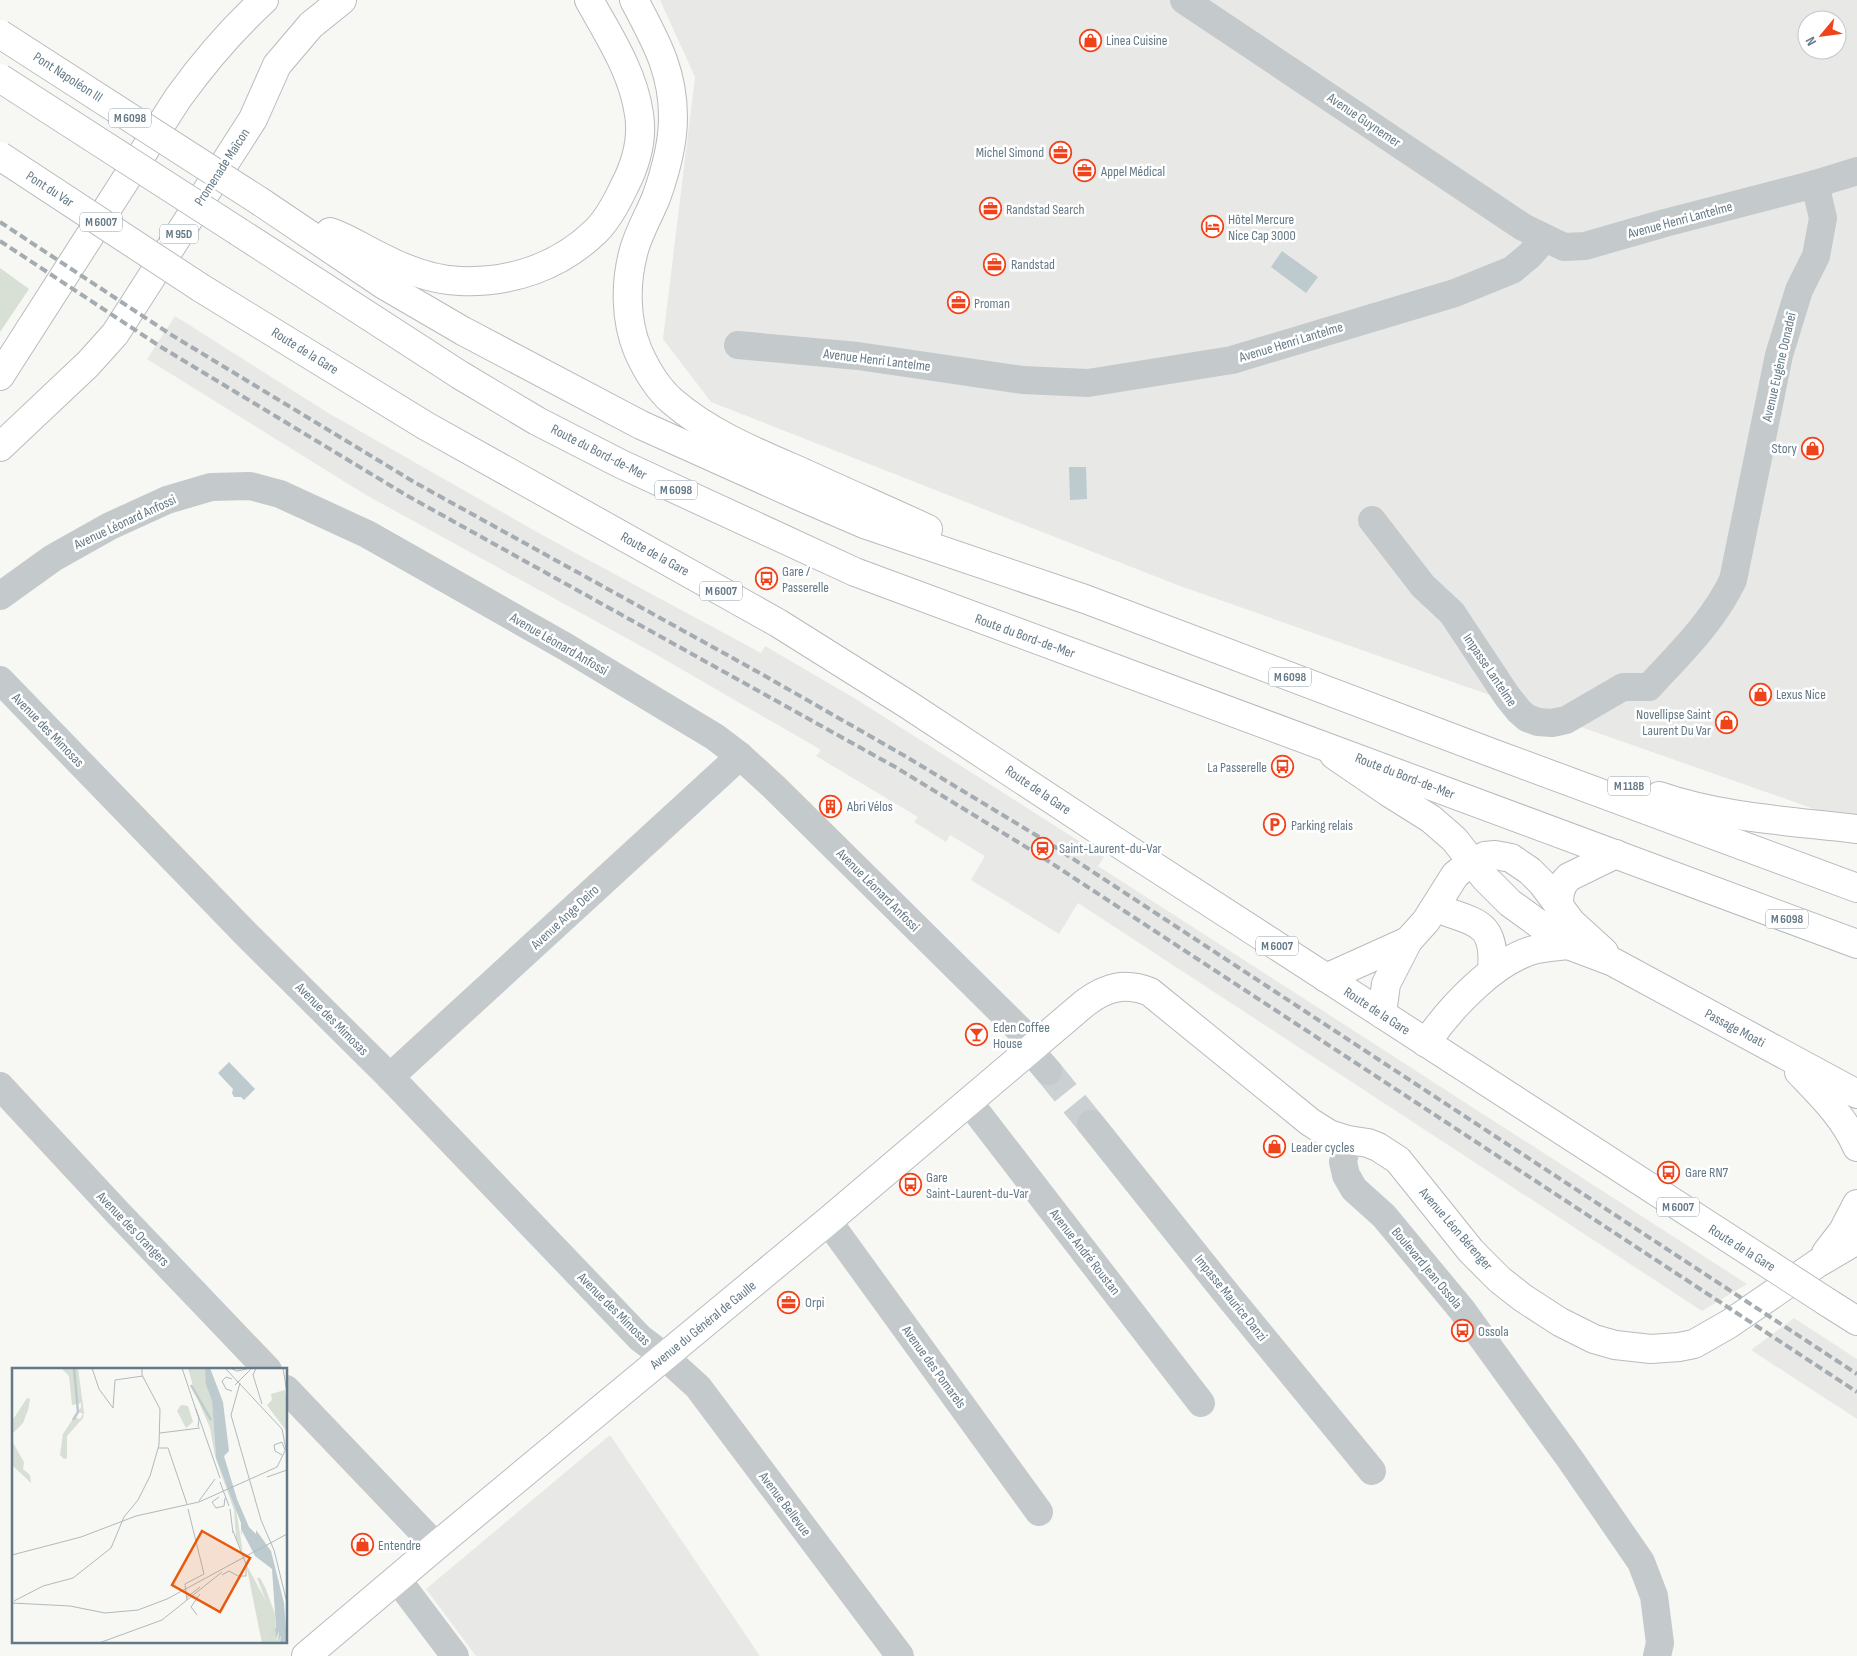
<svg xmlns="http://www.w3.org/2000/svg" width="1857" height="1656" viewBox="0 0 1857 1656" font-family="'Sofia Sans Condensed',sans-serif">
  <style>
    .built { fill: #e8e8e7; fill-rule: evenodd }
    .green { fill: #d8dfd4 }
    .water { fill: #bdcace }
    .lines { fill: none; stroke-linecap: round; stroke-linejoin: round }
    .minor-tunnel { stroke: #cbd1d3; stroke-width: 28; stroke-dasharray: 28 14; stroke-linecap: butt }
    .secondary-casing { stroke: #b6bcc0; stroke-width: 30 }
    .primary-casing { stroke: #b7bcbf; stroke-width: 30 }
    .minor { stroke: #c4c9cc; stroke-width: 28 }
    .secondary { stroke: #fff; stroke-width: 28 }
    .primary { stroke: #fff; stroke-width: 28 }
    .rail { stroke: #a4acb1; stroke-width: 4; stroke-dasharray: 8 4; stroke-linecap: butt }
    .primary-bridge-casing { stroke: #b7bcbf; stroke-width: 30; stroke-linecap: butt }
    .primary-bridge { stroke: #fff; stroke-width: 28 }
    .labels { text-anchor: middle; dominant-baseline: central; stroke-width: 5; stroke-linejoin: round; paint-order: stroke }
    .shield { fill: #fff; stroke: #92a1ab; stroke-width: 1 }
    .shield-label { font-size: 12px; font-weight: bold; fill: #647987 }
    .poi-label { font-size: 14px; fill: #647987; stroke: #fff; text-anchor: start }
    .street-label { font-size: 14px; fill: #647987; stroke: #fff }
    .inset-river { fill: none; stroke: #bdcace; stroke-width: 2.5 }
    .inset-road { fill: none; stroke: #afbabe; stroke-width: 1 }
    .view { fill: #e8590c; fill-opacity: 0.15; stroke: #e8590c; stroke-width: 2.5 }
    .inset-edge { fill: none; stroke: #647987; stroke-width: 2.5 }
  </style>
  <rect width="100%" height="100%" fill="#f7f7f3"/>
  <g class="built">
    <path d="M660,0h1197v824l-677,-238 -469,-184 -48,-63 32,-262zM1807,20h30v30h-30z"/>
    <polygon points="175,316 330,414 544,536 761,653 765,646 859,701 1104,857 1098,866 1747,1284 1702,1311 1078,903 1059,934 971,880 985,856 950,835 946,842 914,822 918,817 816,756 821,750 650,651 366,495 147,359"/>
    <polygon points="1794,1318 1857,1359 1857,1419 1751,1350"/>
    <polygon points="610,1435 760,1656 476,1656 426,1589"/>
  </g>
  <polygon class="green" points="0,268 29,289 0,332"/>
  <g class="water">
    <polygon points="1282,251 1318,277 1306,293 1271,267"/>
    <polygon points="1069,467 1086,467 1087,499 1070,500"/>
    <polygon points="229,1062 255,1089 244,1100 241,1097 234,1097 232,1093 233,1089 218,1073"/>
  </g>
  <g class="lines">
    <polyline class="minor-tunnel" points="1048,1071 1091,1124"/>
    <defs>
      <g id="secondary">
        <polyline points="1334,755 1388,792 1431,819 1454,839 1485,878 1510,903 1568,945 1613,962 1857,1094"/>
        <path d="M1436,908c40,15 60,13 56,63"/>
        <path d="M1559,908c0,-12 0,-22 10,-31l47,-23"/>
        <polyline points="1326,978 1408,941"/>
        <polyline points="1382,1014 1386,984 1408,941 1426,921 1455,875 1471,862 1485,856 1495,855 1511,858 1530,871 1542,883 1571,922 1604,952"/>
        <path d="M1426,1043c24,-35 69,-84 111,-94 10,-2 21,-3 31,-4"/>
        <path d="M1799,1072c22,23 45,45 58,75"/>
        <polyline points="1826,1253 1843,1231 1857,1204"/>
        <path d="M306,1656l130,-110 392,-325 257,-218c21,-16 40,-21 65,-11l160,130 19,12 19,6 20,3 10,4 20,13 73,91 29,29 23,18 37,24 34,17 21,6 36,4 28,-2 15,-3 35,-20 89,-61 39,-23"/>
      </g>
      <g id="primary">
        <path d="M634,0c21,40 39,70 39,117 0,26 -8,56 -17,81 -7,17 -17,34 -22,52 -9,32 -9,70 4,101 8,18 18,36 34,50 38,33 86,52 132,72 41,19 83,37 124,56"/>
        <polyline points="261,202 384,285 463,331 641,425 799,496 864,524 1085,599 1495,754 1857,888"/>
        <polyline points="239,232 460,375 537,421 621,464 855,572 1857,944"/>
        <path d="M330,232c18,6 34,17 51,25 25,13 51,23 79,24 51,2 99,-14 136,-50 12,-12 21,-29 28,-44 12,-23 19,-48 15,-73 -6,-42 -30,-78 -50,-114"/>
        <polyline points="201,288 426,426 778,623 907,704 1121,845 1770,1265"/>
        <path d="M0,376l178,-278c26,-36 53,-68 86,-98"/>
        <polyline points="0,447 88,364 115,334 253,119 277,65 311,25 342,0"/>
        <path d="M1659,796c64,22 132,25 198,33"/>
        <polyline points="1827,1302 1857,1321"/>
      </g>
    </defs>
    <use href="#secondary" class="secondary-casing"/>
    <use href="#primary" class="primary-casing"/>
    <g class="minor">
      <polyline points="1184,0 1523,227 1564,247 1585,246 1665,223 1815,184 1857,171"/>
      <polyline points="738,345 858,356 1023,380 1088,383 1232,360 1455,293 1512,270 1530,255 1545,238"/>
      <path d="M1372,520l51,66 29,27 55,83 12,15 8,7 11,4 14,1 14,-3 57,-33h26c30,-33 64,-65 84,-107l46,-225 20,-65 17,-34 7,-38 -8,-34"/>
      <polyline points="0,596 53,558 110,526 167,500 211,487 250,486 280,494 367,534 566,647 715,737 740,756 774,787 1035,1045"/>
      <polyline points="0,680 246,934 390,1077 640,1338 665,1357 698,1387 900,1656"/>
      <polyline points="1030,1050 1048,1071"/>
      <polyline points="390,1077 740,756"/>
      <polyline points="0,1086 118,1213 268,1370"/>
      <polyline points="969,1102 1201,1403"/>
      <polyline points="1091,1124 1226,1293 1372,1471"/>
      <polyline points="1348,1140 1343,1162 1346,1175 1354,1189 1384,1216 1462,1310 1570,1459 1641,1562 1654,1596 1660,1643 1657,1656"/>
      <polyline points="828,1221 1039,1512"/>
      <polyline points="286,1389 436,1546"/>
      <polyline points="397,1579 455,1656"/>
    </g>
    <use href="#secondary" class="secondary"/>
    <use href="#primary" class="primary"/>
    <g class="rail">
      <polyline points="0,222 170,334 414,482 758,672 905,756 1049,843 1857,1374"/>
      <polyline points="0,241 161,347 406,495 897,768 1039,855 1857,1392"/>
    </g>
    <defs>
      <g id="primary-bridge">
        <polyline points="0,34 261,202"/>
        <polyline points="0,78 239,232"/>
        <polyline points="0,156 201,288"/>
        <polyline points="1770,1265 1827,1302"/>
      </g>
    </defs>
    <use href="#primary-bridge" class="primary-bridge-casing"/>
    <use href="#primary-bridge" class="primary-bridge"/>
  </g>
  <defs>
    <symbol id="shop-ring" viewBox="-11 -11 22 22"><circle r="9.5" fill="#fff" stroke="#ef431c" stroke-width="1.5"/><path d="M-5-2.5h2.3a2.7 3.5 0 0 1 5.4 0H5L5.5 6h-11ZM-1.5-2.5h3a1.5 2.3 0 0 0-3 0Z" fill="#ef431c"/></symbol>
    <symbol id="office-ring" viewBox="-11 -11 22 22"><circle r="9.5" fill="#fff" stroke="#ef431c" stroke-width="1.5"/><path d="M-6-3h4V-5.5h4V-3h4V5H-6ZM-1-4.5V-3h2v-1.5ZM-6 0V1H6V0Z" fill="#ef431c"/></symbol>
    <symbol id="hotel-ring" viewBox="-11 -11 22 22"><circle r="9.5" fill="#fff" stroke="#ef431c" stroke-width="1.5"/><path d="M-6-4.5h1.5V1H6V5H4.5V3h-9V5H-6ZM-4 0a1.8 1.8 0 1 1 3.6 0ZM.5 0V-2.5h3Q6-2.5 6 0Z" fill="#ef431c"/></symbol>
    <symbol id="bus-ring" viewBox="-11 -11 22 22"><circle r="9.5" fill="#fff" stroke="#ef431c" stroke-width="1.5"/><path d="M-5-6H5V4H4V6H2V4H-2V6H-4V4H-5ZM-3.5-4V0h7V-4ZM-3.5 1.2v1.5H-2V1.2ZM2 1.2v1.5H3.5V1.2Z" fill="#ef431c"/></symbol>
    <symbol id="building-ring" viewBox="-11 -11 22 22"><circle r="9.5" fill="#fff" stroke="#ef431c" stroke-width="1.5"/><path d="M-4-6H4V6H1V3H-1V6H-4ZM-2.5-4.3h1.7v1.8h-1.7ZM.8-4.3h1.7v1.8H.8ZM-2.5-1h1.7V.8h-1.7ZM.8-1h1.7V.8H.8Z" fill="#ef431c"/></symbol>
    <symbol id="parking-ring" viewBox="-11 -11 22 22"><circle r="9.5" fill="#fff" stroke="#ef431c" stroke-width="1.5"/><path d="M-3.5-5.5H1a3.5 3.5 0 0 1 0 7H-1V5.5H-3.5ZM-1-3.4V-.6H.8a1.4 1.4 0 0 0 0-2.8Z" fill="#ef431c"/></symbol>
    <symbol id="station-ring" viewBox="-11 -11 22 22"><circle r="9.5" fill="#fff" stroke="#ef431c" stroke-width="1.5"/><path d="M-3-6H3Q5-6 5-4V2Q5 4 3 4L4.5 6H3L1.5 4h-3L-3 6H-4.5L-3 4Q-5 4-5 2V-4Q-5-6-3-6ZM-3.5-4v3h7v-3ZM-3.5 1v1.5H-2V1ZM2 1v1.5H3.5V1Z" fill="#ef431c"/></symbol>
    <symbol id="bar-ring" viewBox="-11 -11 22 22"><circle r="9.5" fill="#fff" stroke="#ef431c" stroke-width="1.5"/><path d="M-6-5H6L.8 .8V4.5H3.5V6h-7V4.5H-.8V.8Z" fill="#ef431c"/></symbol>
  </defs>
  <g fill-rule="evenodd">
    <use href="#shop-ring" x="1078" y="28" width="25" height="25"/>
    <use href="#office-ring" x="1048" y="140" width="25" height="25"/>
    <use href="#office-ring" x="1072" y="158" width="25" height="25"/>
    <use href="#office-ring" x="978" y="196" width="25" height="25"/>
    <use href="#hotel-ring" x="1200" y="214" width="25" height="25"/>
    <use href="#office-ring" x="982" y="252" width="25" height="25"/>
    <use href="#office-ring" x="946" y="290" width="25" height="25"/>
    <use href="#shop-ring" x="1800" y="436" width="25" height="25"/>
    <use href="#bus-ring" x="754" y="566" width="25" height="25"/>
    <use href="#shop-ring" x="1748" y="682" width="25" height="25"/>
    <use href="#shop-ring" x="1714" y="710" width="25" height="25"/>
    <use href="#bus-ring" x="1270" y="754" width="25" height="25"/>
    <use href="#building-ring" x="818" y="794" width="25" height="25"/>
    <use href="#parking-ring" x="1262" y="812" width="25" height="25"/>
    <use href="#station-ring" x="1030" y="836" width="25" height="25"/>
    <use href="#bar-ring" x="964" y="1022" width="25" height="25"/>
    <use href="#shop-ring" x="1262" y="1134" width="25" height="25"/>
    <use href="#bus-ring" x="1656" y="1160" width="25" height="25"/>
    <use href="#bus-ring" x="898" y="1172" width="25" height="25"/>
    <use href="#office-ring" x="776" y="1290" width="25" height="25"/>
    <use href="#bus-ring" x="1450" y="1318" width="25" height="25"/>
    <use href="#shop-ring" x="350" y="1532" width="25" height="25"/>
  </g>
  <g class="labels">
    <g class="shield">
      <rect x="109" y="108.5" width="42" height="19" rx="4"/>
      <rect x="80" y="212.5" width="42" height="19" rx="4"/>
      <rect x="160" y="224.5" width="38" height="19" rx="4"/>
      <rect x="655" y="480.5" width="42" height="19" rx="4"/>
      <rect x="700" y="581.5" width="42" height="19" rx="4"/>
      <rect x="1269" y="667.5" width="42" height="19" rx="4"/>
      <rect x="1608" y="776.5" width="42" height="19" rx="4"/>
      <rect x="1766" y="909.5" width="42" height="19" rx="4"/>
      <rect x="1256" y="936.5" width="42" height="19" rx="4"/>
      <rect x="1657" y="1197.5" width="42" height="19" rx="4"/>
    </g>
    <g class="shield-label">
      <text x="130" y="118">M 6098</text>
      <text x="101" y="222">M 6007</text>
      <text x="179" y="234">M 95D</text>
      <text x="676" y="490">M 6098</text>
      <text x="721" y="591">M 6007</text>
      <text x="1290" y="677">M 6098</text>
      <text x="1629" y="786">M 118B</text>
      <text x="1787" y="919">M 6098</text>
      <text x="1277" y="946">M 6007</text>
      <text x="1678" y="1207">M 6007</text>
    </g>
    <g class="poi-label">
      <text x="1106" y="40">Linea Cuisine</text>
      <text x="1044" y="152" text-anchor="end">Michel Simond</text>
      <text x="1101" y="171">Appel Médical</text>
      <text x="1006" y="209">Randstad Search</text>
      <text x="1228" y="219">Hôtel Mercure<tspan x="1228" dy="16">Nice Cap 3000</tspan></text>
      <text x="1011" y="264">Randstad</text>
      <text x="974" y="303">Proman</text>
      <text x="1797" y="448" text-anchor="end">Story</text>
      <text x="782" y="571">Gare /<tspan x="782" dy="16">Passerelle</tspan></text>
      <text x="1776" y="694">Lexus Nice</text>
      <text x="1711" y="714" text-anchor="end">Novellipse Saint<tspan x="1711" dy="16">Laurent Du Var</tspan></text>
      <text x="1267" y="767" text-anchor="end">La Passerelle</text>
      <text x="847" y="806">Abri Vélos</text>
      <text x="1291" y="825">Parking relais</text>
      <text x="1059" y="848">Saint-Laurent-du-Var</text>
      <text x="993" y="1027">Eden Coffee<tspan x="993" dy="16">House</tspan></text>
      <text x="1291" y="1147">Leader cycles</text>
      <text x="1685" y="1172">Gare RN7</text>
      <text x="926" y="1177">Gare<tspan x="926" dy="16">Saint-Laurent-du-Var</tspan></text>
      <text x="805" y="1302">Orpi</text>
      <text x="1478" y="1331">Ossola</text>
      <text x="378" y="1545">Entendre</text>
    </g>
    <g class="street-label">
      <text transform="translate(68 77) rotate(33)">Pont Napoléon III</text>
      <text transform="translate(1364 120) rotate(34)">Avenue Guynemer</text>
      <text transform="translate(222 167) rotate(-57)">Promenade Maïcon</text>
      <text transform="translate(50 189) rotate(33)">Pont du Var</text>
      <text transform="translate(1680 220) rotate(-15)">Avenue Henri Lantelme</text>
      <text transform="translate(1291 342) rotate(-17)">Avenue Henri Lantelme</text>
      <text transform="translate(305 351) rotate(32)">Route de la Gare</text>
      <text transform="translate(877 360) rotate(7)">Avenue Henri Lantelme</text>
      <text transform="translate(1779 367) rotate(-77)">Avenue Eugène Donadeï</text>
      <text transform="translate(599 452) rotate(27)">Route du Bord-de-Mer</text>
      <text transform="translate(125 522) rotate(-25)">Avenue Léonard Anfossi</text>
      <text transform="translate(655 554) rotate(29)">Route de la Gare</text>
      <text transform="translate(1025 636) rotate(20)">Route du Bord-de-Mer</text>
      <text transform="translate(559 644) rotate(30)">Avenue Léonard Anfossi</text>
      <text transform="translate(1490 670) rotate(56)">Impasse Lantelme</text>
      <text transform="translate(48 730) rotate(46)">Avenue des Mimosas</text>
      <text transform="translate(1405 776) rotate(21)">Route du Bord-de-Mer</text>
      <text transform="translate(1038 790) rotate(34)">Route de la Gare</text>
      <text transform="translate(878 890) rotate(45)">Avenue Léonard Anfossi</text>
      <text transform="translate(565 917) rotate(-43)">Avenue Ange Deiro</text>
      <text transform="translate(1377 1011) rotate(33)">Route de la Gare</text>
      <text transform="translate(332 1019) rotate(45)">Avenue des Mimosas</text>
      <text transform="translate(1735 1028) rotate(28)">Passage Moati</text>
      <text transform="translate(133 1229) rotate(46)">Avenue des Orangers</text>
      <text transform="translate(1456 1229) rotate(49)">Avenue Léon Bérenger</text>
      <text transform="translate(1742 1248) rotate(32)">Route de la Gare</text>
      <text transform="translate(1085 1252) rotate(52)">Avenue André Roustan</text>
      <text transform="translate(1427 1268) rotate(50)">Boulevard Jean Ossola</text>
      <text transform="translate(1231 1298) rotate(51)">Impasse Maurice Danzi</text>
      <text transform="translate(614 1309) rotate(45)">Avenue des Mimosas</text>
      <text transform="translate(703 1325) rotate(-39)">Avenue du Général de Gaulle</text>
      <text transform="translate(934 1367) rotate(54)">Avenue des Pomarels</text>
      <text transform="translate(785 1504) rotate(53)">Avenue Bellevue</text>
    </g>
  </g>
  <g transform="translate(12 1368)">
    <rect width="275" height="275" fill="#f7f7f3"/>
    <path d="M49,0h17l6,45 -1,5 -16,18v22l-3,1 -4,-4 3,-21 11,-17 6,2 3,-5 -6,-3 4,-3v-5l-9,2 -3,-29zM176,0h17l2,5 -1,12 6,16 4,57 20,51 7,44 -7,-15 -2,-28 -19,-54 -5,-28 -15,-35zM273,22l2,15v27l-20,-27 5,-5 -1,-6zM15,30l3,1 -2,11 -5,13 -11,11v-13zM169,37l7,1 5,16 -7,6 -9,-17zM0,73l12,21 -1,7 7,6 1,8 -18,-17zM234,196l20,37 -9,-23h3l5,9 10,27 1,24 3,-7 -2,10 5,-4 -2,6h-18z" fill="#d8dfd4"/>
    <path d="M193,0h5l13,34 6,49 -5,5 13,43 12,28 7,7v-4l15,21 13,52 3,40h-7l1,-7 -3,6 1,-11 -3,7 -1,-10 -7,15 8,-16 -4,-58 -17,-13 -14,-27 1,6 -1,-2v-10l-25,-65 -4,-57 -6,-16z" fill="#bdcace"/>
    <path class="inset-river" d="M179,17l20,35M61,52l5,-8 -4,-44"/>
    <path class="inset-road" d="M80,0l7,21 14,19 2,-28 28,-4M130,0v7l18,34 -1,36 -9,31M170,0l17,51 -1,8M218,0l7,3 10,-2M244,0l-3,7 9,29M271,0l4,25M220,11l-6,-2 -4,4 4,8 6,2M228,15l-9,32 30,105 13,30 13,53M223,17l17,-17M184,41l24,69M148,65l40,-5M146,80h10l19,56M270,87l-7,-4 -1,-6 8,-3 3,8M255,109l20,-7M208,114l9,24M207,129l-7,5 4,6 8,-2 1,-8M187,133l16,-22M218,141l3,24M0,187l69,-18 55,-21 63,-14 78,-35 9,-18 -4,-20 -57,-61M210,207l7,-4 9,5h8v-12l-13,-33M174,230l14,-11M175,232l-2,-16 19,-10 -16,-65M2,233l29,-15 30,-8 38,-30 13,-31 14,-17 12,-24M0,235l58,3 35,7 33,-3 29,-11 120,-65M185,247l-6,-8 9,-13M87,275l63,-23 60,-48"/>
    <path class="view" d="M190,163l48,27 -30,54 -48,-27z"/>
    <rect width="275" height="275" class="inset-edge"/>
  </g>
  <g transform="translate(1822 35) rotate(241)"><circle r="24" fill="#ffffff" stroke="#c1c9cf"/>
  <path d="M0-4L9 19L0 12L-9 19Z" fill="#ef431c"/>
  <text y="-8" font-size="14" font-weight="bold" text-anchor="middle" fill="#647987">N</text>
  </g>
</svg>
